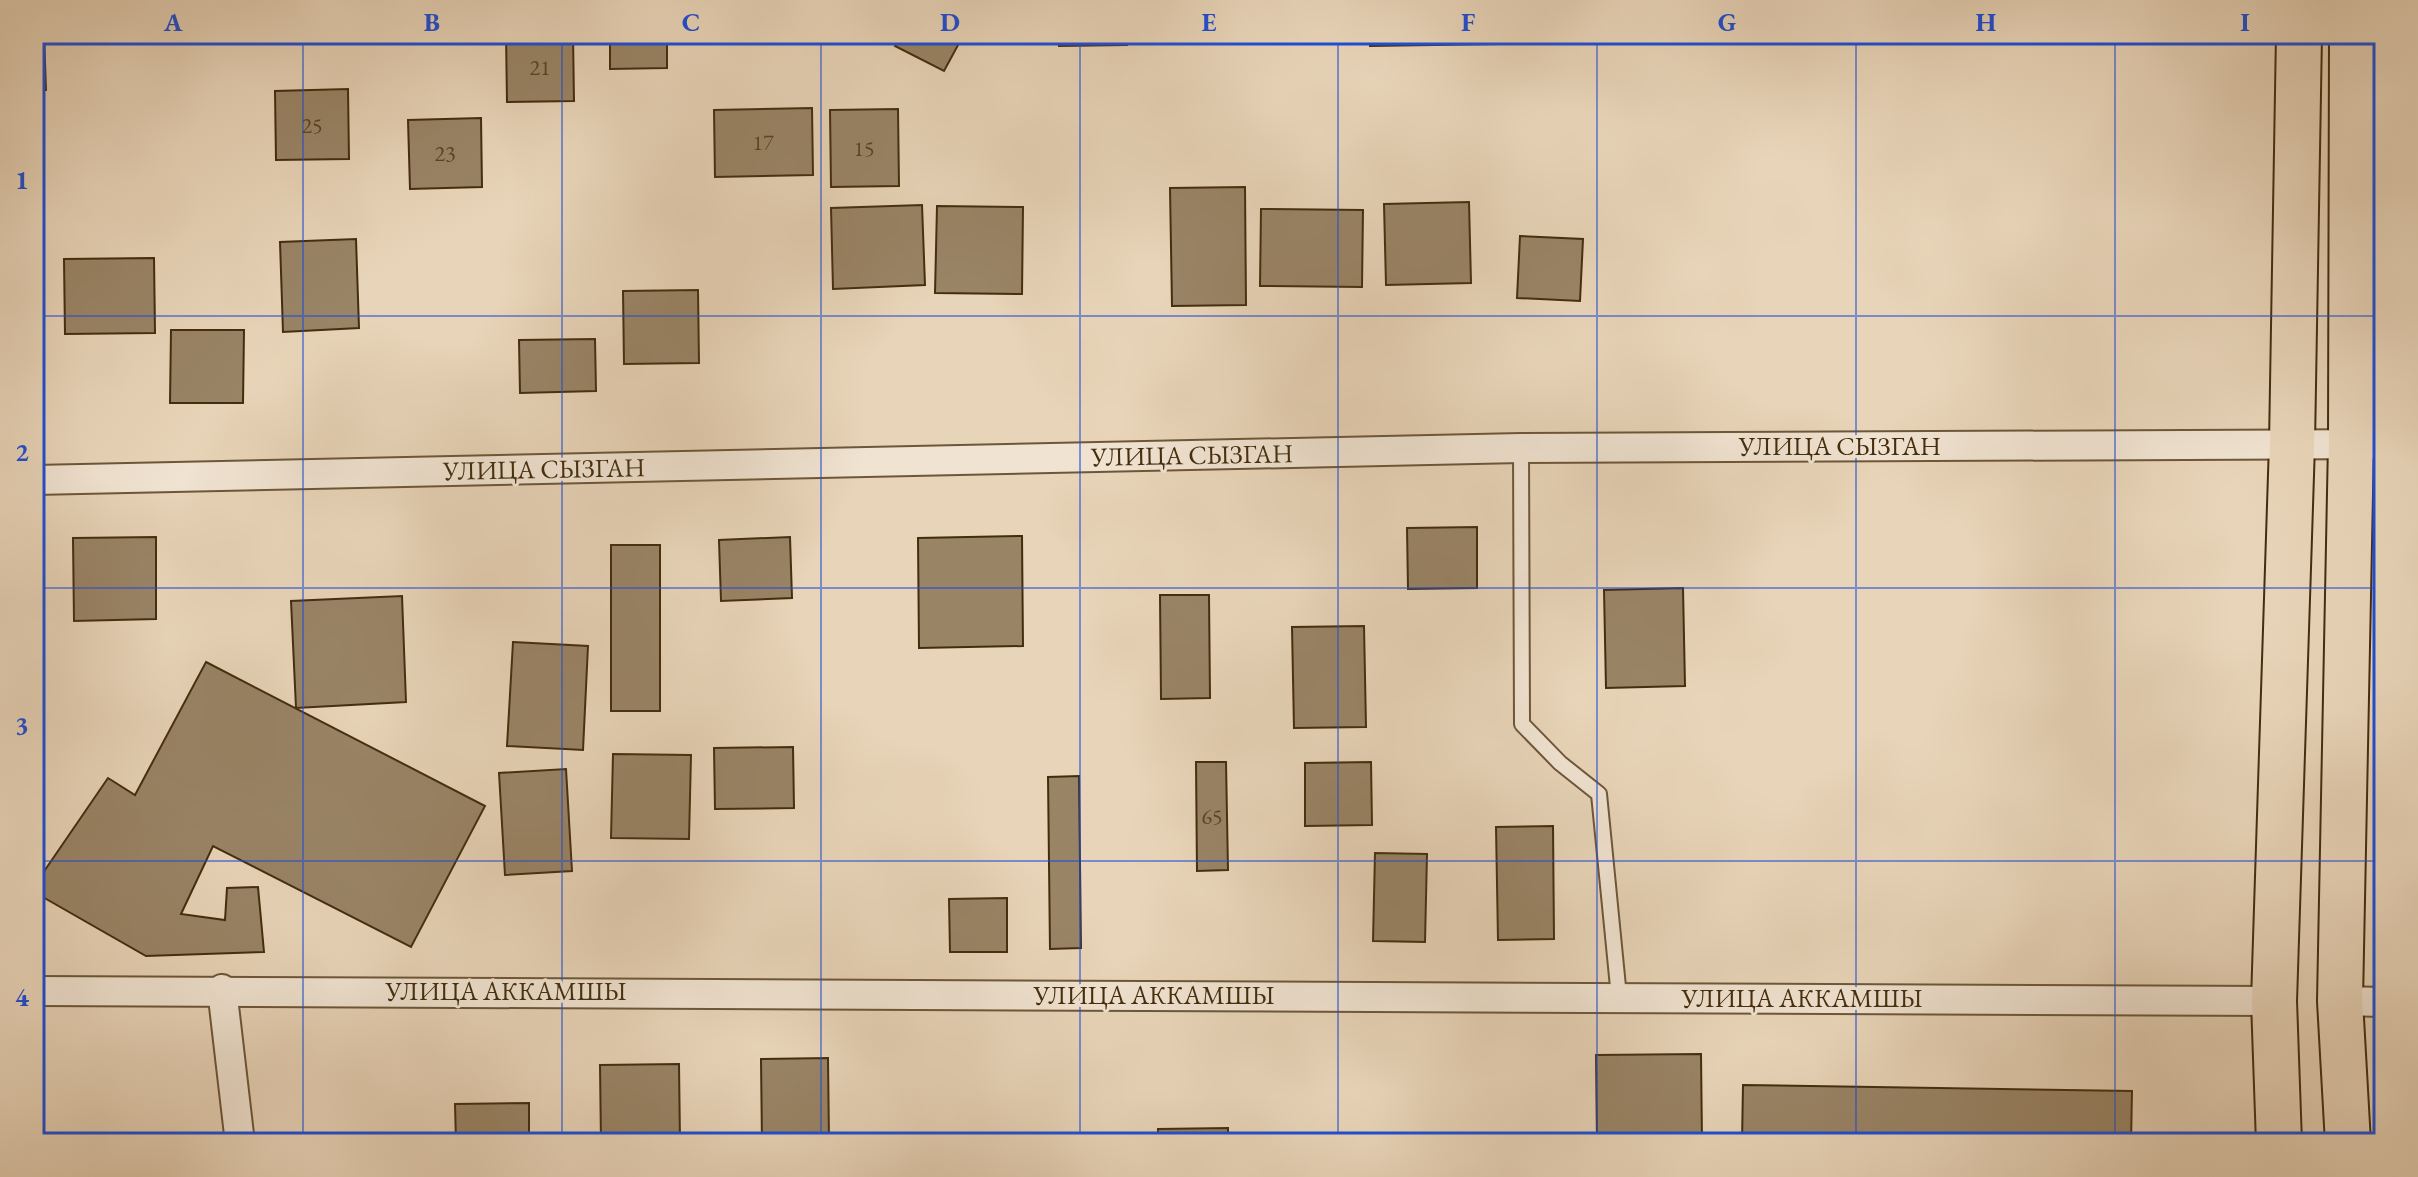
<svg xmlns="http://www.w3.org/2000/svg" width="2418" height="1177" viewBox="0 0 2418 1177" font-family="'EB Garamond',serif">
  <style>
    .building { fill: #998466; stroke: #442d0e; stroke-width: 2 }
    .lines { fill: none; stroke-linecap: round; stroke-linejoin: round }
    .lane-casing { stroke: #6d5738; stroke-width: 18 }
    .street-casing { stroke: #6d5738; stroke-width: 32 }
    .primary-casing { stroke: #442d0e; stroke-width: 48 }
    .lane { stroke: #f0e3d1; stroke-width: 14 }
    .street { stroke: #f0e3d1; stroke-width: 28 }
    .primary { stroke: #e8d4b8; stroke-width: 44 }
    .grid { fill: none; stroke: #1d4ed8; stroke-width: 2; stroke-opacity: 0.55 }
    .labels { text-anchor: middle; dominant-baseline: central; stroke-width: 6; stroke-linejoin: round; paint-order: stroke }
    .number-label { font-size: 22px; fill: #594324 }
    .street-label { font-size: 26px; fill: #442d0e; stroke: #f0e3d1 }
    .neatline { fill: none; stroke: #1d4ed8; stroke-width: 3 }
    .grid-label { font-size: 26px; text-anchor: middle; font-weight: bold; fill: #1d4ed8 }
  </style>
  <rect width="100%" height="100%" fill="#e8d4b8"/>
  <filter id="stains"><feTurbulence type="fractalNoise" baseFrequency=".0025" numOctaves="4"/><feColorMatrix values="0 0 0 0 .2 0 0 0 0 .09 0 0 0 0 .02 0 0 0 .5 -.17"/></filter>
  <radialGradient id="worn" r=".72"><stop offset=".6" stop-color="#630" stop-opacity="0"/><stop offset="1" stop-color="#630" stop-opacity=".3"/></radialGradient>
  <g class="building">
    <polygon points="34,34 44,34 46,90 34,90"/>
    <polygon points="506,34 573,34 574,101 507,102"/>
    <polygon points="610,34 667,34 667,68 610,69"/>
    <polygon points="901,34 964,34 944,71 895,46"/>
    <polygon points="1059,34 1127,34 1127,45 1059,46"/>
    <polygon points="1370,34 1498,34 1498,44 1370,46"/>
    <polygon points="348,89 349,159 276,160 275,91"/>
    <polygon points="812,108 813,175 715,177 714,110"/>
    <polygon points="898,109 899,186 831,187 830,110"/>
    <polygon points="481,118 482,187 410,189 408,120"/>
    <polygon points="1245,187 1246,305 1172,306 1170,188"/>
    <polygon points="1469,202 1471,283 1386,285 1384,204"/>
    <polygon points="922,205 925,285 833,289 831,208"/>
    <polygon points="937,206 1023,207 1022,294 935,293"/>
    <polygon points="1261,209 1363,210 1362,287 1260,286"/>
    <polygon points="1520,236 1583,239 1580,301 1517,298"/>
    <polygon points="356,239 359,328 283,332 280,242"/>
    <polygon points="154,258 155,333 65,334 64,259"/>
    <polygon points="698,290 699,363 624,364 623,291"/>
    <polygon points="171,330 244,330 243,403 170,403"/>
    <polygon points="595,339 596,391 520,393 519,340"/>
    <polygon points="1477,527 1477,588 1408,589 1407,528"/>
    <polygon points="1022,536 1023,646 919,648 918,538"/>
    <polygon points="156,537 156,619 74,621 73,538"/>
    <polygon points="790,537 792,598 721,601 719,540"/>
    <rect x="611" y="545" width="49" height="166"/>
    <polygon points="1683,588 1685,686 1606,688 1604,590"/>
    <polygon points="1160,595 1209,595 1210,698 1161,699"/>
    <polygon points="402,596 406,702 296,708 291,601"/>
    <polygon points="1364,626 1366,727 1294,728 1292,627"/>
    <polygon points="513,642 588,646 583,750 507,746"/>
    <polygon points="206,662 485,806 411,947 213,846 181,914 225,920 227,888 258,887 264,952 146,956 34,892 34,886 108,778 135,795"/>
    <polygon points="793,747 794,808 715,809 714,748"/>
    <polygon points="613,754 691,755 689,839 611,838"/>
    <polygon points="1196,762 1226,762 1228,870 1197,871"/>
    <polygon points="1371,762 1372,825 1305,826 1305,763"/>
    <polygon points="566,769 572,871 505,875 499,773"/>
    <polygon points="1079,776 1081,948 1050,949 1048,777"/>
    <polygon points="1553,826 1554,939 1498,940 1496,827"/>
    <polygon points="1375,853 1427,854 1425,942 1373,941"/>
    <polygon points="1007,898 1007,952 950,952 949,899"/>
    <polygon points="1701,1054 1702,1142 1597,1143 1596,1055"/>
    <polygon points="828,1058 829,1143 762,1143 761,1059"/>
    <polygon points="679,1064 680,1143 601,1143 600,1065"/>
    <polygon points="1743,1085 2132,1091 2131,1143 1742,1143"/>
    <polygon points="529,1103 529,1143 456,1143 455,1104"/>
    <polygon points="1228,1128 1228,1143 1158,1143 1158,1129"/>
  </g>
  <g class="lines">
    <defs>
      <g id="lane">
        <polyline points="2360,156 2384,143"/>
        <polyline points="1521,448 1522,724 1560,763 1599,794 1619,997"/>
      </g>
      <g id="street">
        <polyline points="34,480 1521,448 2384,444"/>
        <polyline points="222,989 240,1143"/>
        <polyline points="34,991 2274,1001"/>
        <polyline points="2340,1001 2384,1002"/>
      </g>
      <g id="primary">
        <polyline points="2279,1143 2274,1001 2292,444 2299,34"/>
        <polyline points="2348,1143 2340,1001 2351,443 2352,34"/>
      </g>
    </defs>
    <use href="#lane" class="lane-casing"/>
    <use href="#street" class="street-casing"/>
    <use href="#primary" class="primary-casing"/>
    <use href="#lane" class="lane"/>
    <use href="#street" class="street"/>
    <use href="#primary" class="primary"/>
  </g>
  <path class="grid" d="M303,34v1109M562,34v1109M821,34v1109M1080,34v1109M1338,34v1109M1597,34v1109M1856,34v1109M2115,34v1109M34,316h2350M34,588h2350M34,861h2350"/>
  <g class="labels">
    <g class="number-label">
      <text x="540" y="67">21</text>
      <text x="312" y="125">25</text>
      <text x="763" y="142">17</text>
      <text x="864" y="148">15</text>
      <text x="445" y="153">23</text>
      <text x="1212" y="816">65</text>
    </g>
    <g class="street-label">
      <text x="1840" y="446">УЛИЦА СЫЗГАН</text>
      <text transform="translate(1192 455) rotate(-1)">УЛИЦА СЫЗГАН</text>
      <text transform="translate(544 469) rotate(-1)">УЛИЦА СЫЗГАН</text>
      <text x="506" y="991">УЛИЦА АККАМШЫ</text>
      <text x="1154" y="995">УЛИЦА АККАМШЫ</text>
      <text x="1802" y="998">УЛИЦА АККАМШЫ</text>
    </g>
  </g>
  <rect width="2418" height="1177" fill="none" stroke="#e8d4b8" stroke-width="88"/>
  <rect x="44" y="44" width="2330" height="1089" class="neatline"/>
  <g class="grid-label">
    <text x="173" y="31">A</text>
    <text x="432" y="31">B</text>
    <text x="691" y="31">C</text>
    <text x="950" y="31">D</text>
    <text x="1209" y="31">E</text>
    <text x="1468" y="31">F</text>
    <text x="1727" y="31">G</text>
    <text x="1986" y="31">H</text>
    <text x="2245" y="31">I</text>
    <text x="22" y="189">1</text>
    <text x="22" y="461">2</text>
    <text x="22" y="734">3</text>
    <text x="22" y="1006">4</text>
  </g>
  <rect width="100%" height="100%" filter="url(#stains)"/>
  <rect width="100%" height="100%" fill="url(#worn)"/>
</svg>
